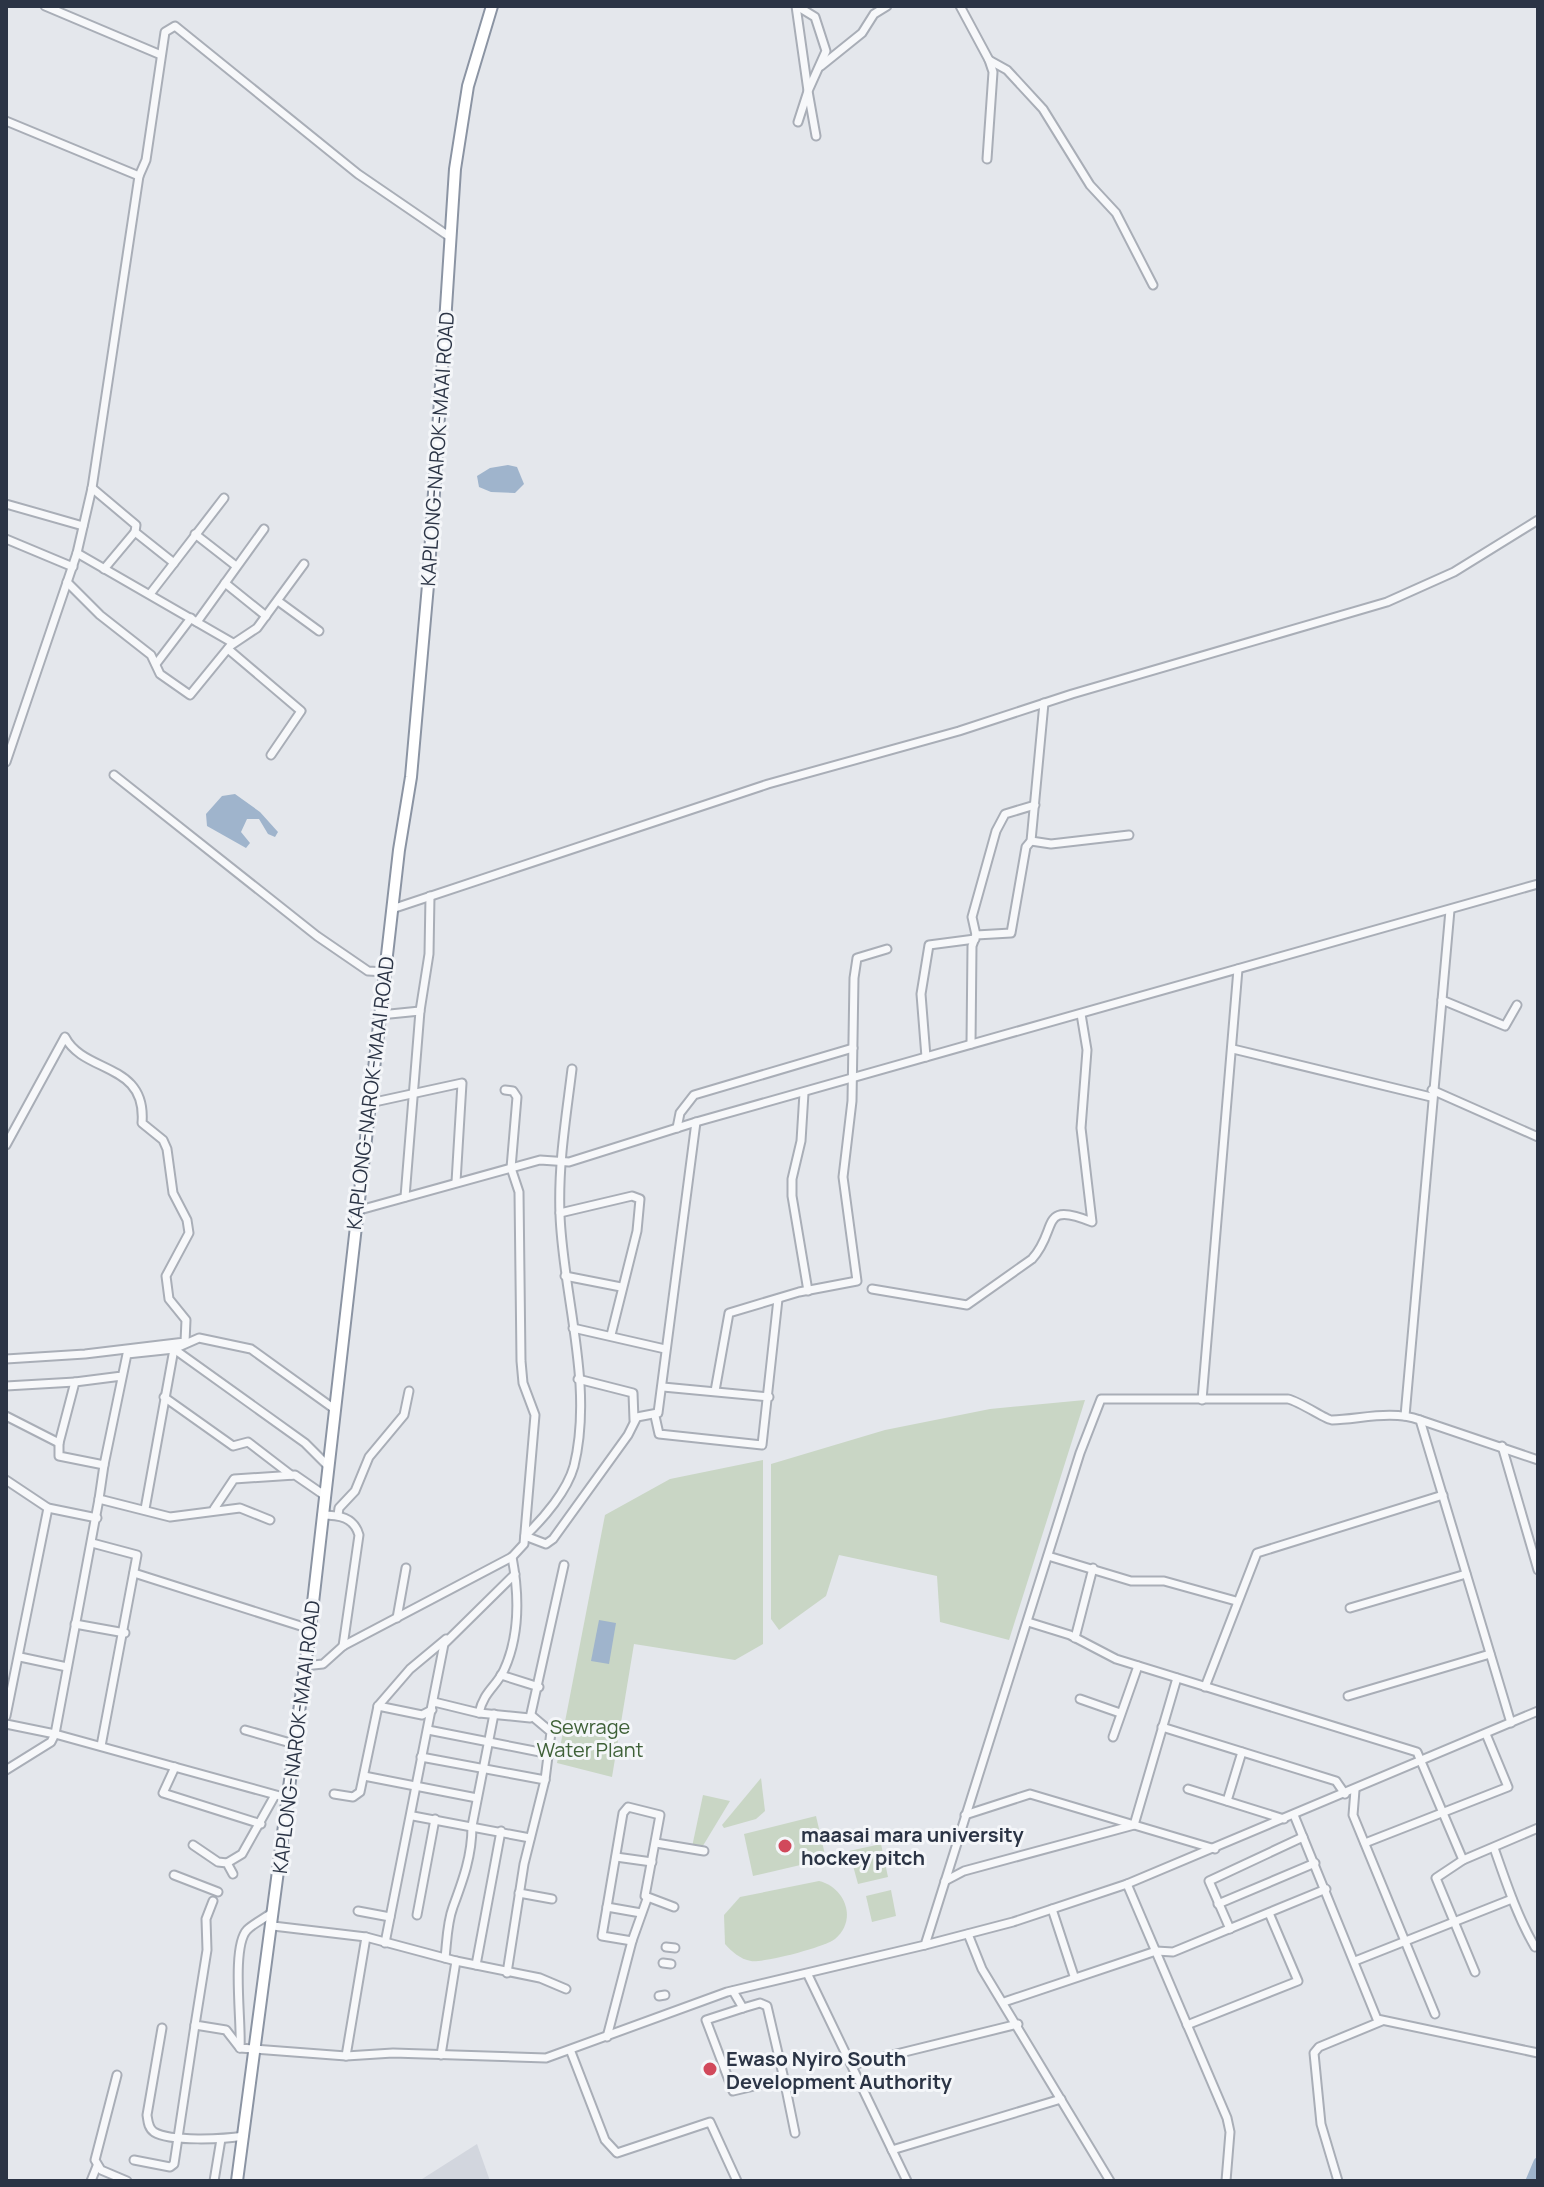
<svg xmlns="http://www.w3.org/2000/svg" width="1544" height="2187" viewBox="0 0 1544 2187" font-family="Manrope,sans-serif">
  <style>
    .built { fill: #d2d6de }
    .green { fill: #c9d6c5 }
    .water { fill: #9fb4cc }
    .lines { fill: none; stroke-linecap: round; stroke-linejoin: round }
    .river { stroke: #9fb4cc; stroke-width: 9 }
    .minor-casing { stroke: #a9aeb7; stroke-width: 11 }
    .highway-casing { stroke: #8b94a3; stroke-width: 14 }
    .minor { stroke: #f7f8fa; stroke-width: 7 }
    .highway { stroke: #fff; stroke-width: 10 }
    .poi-dot { fill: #d1495b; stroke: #f4f6f9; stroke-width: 3 }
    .labels { text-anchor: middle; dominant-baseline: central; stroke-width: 6; stroke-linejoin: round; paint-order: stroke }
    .street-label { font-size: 20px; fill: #2b3445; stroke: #f4f6f9 }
    .park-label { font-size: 20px; fill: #3f6138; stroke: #f4f6f9 }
    .poi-label { font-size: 20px; font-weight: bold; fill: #2b3445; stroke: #f4f6f9; text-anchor: start }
  </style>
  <rect width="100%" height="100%" fill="#e4e7ec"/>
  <polygon class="built" points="477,2144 490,2181 419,2181"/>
  <g class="green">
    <polygon points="1085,1400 1009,1640 940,1622 937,1576 839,1555 826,1596 779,1630 771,1619 771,1464 885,1430 990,1409"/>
    <polygon points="763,1460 763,1644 735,1660 634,1644 612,1777 557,1763 605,1515 670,1479"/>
    <polygon points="761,1778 765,1811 756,1819 724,1828 722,1825"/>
    <polygon points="703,1795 730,1801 701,1849 692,1847"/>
    <polygon points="816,1816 826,1859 753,1876 744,1834"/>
    <polygon points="881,1844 888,1877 858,1884 849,1851"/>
    <path d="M819,1881c26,6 39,39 16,58 -10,8 -71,24 -84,22 -11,-2 -19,-9 -26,-17l-1,-29 16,-18z"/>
    <polygon points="891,1890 896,1916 872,1922 866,1896"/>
  </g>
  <g class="water">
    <polygon points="508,465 517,467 524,484 515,493 491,492 479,487 477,476 490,468"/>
    <polygon points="235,794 260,812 278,832 275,837 268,834 259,819 247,819 241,832 250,843 246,848 207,826 206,814 222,796"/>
    <polygon points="599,1620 616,1623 609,1664 591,1661"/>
  </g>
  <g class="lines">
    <polyline class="river" points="1530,2181 1538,2162"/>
    <defs>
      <g id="minor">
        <polyline points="45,6 161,55"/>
        <polyline points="796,6 808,91 798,122"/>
        <polyline points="797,6 815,17 826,51 808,91 816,136"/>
        <polyline points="960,6 989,60 1007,70 1043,109 1090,185 1116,213 1153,285"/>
        <polyline points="821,66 862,33 874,14 887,6"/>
        <polyline points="6,121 139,176 146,160 165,32 175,26 358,174 450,237"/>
        <polyline points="987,159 993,72 989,60"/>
        <polyline points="92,488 136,525 135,532 174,563 224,498"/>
        <polyline points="6,504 83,526"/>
        <polyline points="195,534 236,566"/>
        <polyline points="6,539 73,567"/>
        <polyline points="77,553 233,643"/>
        <polyline points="104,569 135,532"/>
        <polyline points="67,582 100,615 151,655 160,674 190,695 230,646 257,628 304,564"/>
        <polyline points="225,583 266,616"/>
        <polyline points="150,594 174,563"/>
        <polyline points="278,601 319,631"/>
        <polyline points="197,622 264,529"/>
        <polyline points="228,649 301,711 271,755"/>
        <polyline points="156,664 191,618"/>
        <polyline points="6,762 77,553 92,488 139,176"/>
        <polyline points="114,775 317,936 368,971 385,972"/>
        <polyline points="1031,841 1051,844 1129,835"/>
        <polyline points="392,909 768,784 959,731 1072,694 1387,602 1454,572 1538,520"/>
        <polyline points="976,935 972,917 996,831 1005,814 1035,805"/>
        <polyline points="1442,1000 1505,1026 1517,1005"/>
        <polyline points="380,1015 420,1011"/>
        <polyline points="971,1044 972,946 976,935 1011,933 1026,847 1031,841 1044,703"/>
        <polyline points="1233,1049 1431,1097"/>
        <polyline points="926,1057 921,994 929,945 975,939"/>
        <path d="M572,1069c-6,49 -14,96 -12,146 3,81 34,170 14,251 -7,25 -30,52 -49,70l21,8 7,-5 75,-104 9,-18 21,-4 38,-291"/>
        <polyline points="1432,1090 1538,1137"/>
        <polyline points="804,1093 801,1141 792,1179 792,1196 808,1291"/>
        <polyline points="370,1103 462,1083 456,1182"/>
        <polyline points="677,1128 680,1113 694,1095 853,1048"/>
        <path d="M6,1145l59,-108c19,37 82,25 77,86l21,17 4,9 6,44 14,27 2,13 -23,43 3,23 17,21 -1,22 -100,12 -79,5"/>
        <polyline points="405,1197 420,1011 429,954 430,896"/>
        <polyline points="356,1211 540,1160 569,1162 696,1122 1538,884"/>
        <polyline points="560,1213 632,1196 640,1199 637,1231 611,1335"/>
        <polyline points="565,1276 621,1287"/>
        <path d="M872,1289l95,16 65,-46c27,-29 6,-59 60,-37l-11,-94 6,-78 -6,-36"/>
        <polyline points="573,1328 665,1349"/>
        <polyline points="174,1349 305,1443 326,1464"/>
        <polyline points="122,1376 75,1382 59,1443 59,1456 104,1465 127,1354 174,1349 199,1338 251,1349 333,1408"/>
        <polyline points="578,1379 633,1393 634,1420"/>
        <polyline points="6,1386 75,1382"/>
        <polyline points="663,1387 769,1397"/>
        <polyline points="715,1391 729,1313 799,1292 857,1281 843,1177 852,1101 854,978 857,958 887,949"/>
        <polyline points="164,1397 233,1446 248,1442 291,1475"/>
        <polyline points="1202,1400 1238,969"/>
        <polyline points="6,1416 59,1443"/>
        <polyline points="655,1416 659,1434 762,1445 778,1299"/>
        <polyline points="1405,1416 1450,910"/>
        <polyline points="1420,1420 1538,1460"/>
        <polyline points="1502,1446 1538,1570"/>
        <polyline points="6,1480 48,1508 97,1518"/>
        <polyline points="99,1499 104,1465"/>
        <polyline points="145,1509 174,1349"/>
        <polyline points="214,1509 234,1479 295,1475 324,1495"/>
        <path d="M322,1515c17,0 32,2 37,20l-16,111"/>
        <polyline points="338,1515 339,1508 355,1491 369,1457 404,1415 409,1391"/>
        <polyline points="92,1543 137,1555 101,1746"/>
        <polyline points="1048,1556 1131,1581 1164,1581 1236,1601"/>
        <polyline points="134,1573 310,1629"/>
        <polyline points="1350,1608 1466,1574"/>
        <polyline points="397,1618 406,1568"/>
        <polyline points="1028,1622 1070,1635 1116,1659 1417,1752 1463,1860"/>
        <polyline points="75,1624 125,1633"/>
        <polyline points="1075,1638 1093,1568"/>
        <polyline points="20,1657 67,1667"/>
        <polyline points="304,1666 323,1664 343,1646 512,1557 524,1544 535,1415 523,1383 521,1361 519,1192 511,1168 517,1097 513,1091 505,1090"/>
        <polyline points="501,1675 539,1687"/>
        <polyline points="1205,1687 1257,1553 1443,1495"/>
        <polyline points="1348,1696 1490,1654"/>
        <polyline points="1080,1699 1120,1713"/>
        <polyline points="434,1702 479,1713 530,1718 564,1565"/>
        <polyline points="378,1706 410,1669 446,1639"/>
        <path d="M479,1713c5,-22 17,-26 25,-43 16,-35 15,-76 8,-113"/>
        <polyline points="6,1716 48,1508"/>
        <polyline points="532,1716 551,1732 545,1780"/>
        <polyline points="6,1724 55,1734 287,1798"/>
        <polyline points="1162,1727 1336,1781 1345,1794"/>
        <polyline points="245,1730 294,1744"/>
        <polyline points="428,1730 550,1754"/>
        <polyline points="1113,1737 1138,1666"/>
        <polyline points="421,1757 545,1780 524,1864 507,1973"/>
        <polyline points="175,1767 163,1793 261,1824"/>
        <polyline points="6,1770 51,1742 55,1734 99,1499 170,1517 240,1508 270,1520"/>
        <polyline points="364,1776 477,1798"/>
        <polyline points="1188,1789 1284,1819"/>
        <polyline points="1355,1790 1353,1815 1435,2014"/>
        <polyline points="334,1794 353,1797 360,1792 378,1706 422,1715 432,1710"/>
        <polyline points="1227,1801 1242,1752"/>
        <polyline points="965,1815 1030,1794 1215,1849"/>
        <polyline points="1294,1815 1377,2019 1538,2053"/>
        <polyline points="413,1816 530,1838"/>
        <polyline points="656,1843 704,1851"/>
        <polyline points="1365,1843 1508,1787 1486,1734"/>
        <polyline points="193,1845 218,1862 227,1863 233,1874"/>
        <path d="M1494,1848c12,34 23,68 41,99l3,-2"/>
        <polyline points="616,1857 652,1862"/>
        <polyline points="227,1863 242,1854 274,1797"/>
        <polyline points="174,1875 218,1892"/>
        <polyline points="945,1881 964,1871 1134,1825 1177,1678"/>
        <polyline points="1127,1884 1227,2118 1230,2132 1226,2181"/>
        <polyline points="519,1893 552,1899"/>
        <polyline points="213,1901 206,1919 207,1950 195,2025 226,2030 240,2048"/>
        <polyline points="1218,1904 1315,1863"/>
        <polyline points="607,1907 623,1813 628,1807 660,1815 645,1896 674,1907"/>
        <polyline points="1052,1909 1074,1976"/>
        <polyline points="358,1911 390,1917"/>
        <path d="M273,1912c-8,6 -20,12 -26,18 -16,17 -5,94 -7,118l106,8 47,-3 153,5 181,-66 198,-47 155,-492 21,-54h187c13,3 38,21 44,21 29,-1 60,-10 88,0l91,303"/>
        <polyline points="641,1913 607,1907 602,1936 632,1941 647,1899"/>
        <polyline points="417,1915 435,1819"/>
        <polyline points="273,1926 366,1937 456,1961 540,1978 566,1989"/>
        <polyline points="1230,1929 1209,1881 1303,1837"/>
        <polyline points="968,1934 982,1969 1110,2181"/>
        <polyline points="385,1943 444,1644 515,1574"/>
        <polyline points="925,1945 1013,1922 1127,1884 1538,1711"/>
        <polyline points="666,1947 675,1948"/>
        <path d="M445,1958c2,-17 2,-35 8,-51 10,-27 19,-51 19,-81l22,-112"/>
        <polyline points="1355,1961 1512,1899"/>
        <polyline points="663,1963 671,1964"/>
        <polyline points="476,1965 501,1831"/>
        <polyline points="1475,1972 1436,1878 1463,1860 1538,1828"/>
        <polyline points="808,1975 907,2181"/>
        <polyline points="733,1991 743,2008 706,2020 733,2091 784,2079 795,2133"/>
        <polyline points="659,1996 665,1995"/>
        <polyline points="1004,2002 1156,1951 1173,1952 1326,1889"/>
        <polyline points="743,2008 760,2003 767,2006 784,2079"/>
        <polyline points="1187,2025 1298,1981 1269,1913"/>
        <path d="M162,2028l-15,87c1,6 1,13 7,17 16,10 71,7 90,4"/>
        <polyline points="607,2037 632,1941"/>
        <polyline points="571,2052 605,2140 617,2153 710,2122 737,2181"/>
        <polyline points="441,2055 456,1961"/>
        <polyline points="346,2056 366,1937"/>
        <polyline points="852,2065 1018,2024"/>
        <polyline points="117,2075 95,2160 101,2170 127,2181"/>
        <polyline points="892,2150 1061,2099"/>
        <polyline points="134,2160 170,2167 174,2164 195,2025"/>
        <polyline points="91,2181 97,2166"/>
        <polyline points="214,2181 221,2139"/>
        <polyline points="1338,2181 1321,2124 1314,2053 1319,2047 1382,2021"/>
      </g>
      <polyline id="highway" points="237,2181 310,1629 399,850 411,777 428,585 455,169 468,86 492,6"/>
    </defs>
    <use href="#minor" class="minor-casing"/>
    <use href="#highway" class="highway-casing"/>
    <use href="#minor" class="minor"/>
    <use href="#highway" class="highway"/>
  </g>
  <g class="poi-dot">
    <circle cx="785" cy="1846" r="8"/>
    <circle cx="710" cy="2069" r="8"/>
  </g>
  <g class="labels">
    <g class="street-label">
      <text transform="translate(437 449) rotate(-86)">KAPLONG-NAROK-MAAI ROAD</text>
      <text transform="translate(370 1093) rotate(-83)">KAPLONG-NAROK-MAAI ROAD</text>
      <text transform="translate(296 1737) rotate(-83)">KAPLONG-NAROK-MAAI ROAD</text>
    </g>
    <g class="park-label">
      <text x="590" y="1726">Sewrage<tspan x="590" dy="23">Water Plant</tspan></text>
    </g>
    <g class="poi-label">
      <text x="801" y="1834">maasai mara university<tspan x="801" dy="23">hockey pitch</tspan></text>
      <text x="726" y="2058">Ewaso Nyiro South<tspan x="726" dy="23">Development Authority</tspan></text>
    </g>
  </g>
  <rect width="1544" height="2187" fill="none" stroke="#2b3445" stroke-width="16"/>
</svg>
